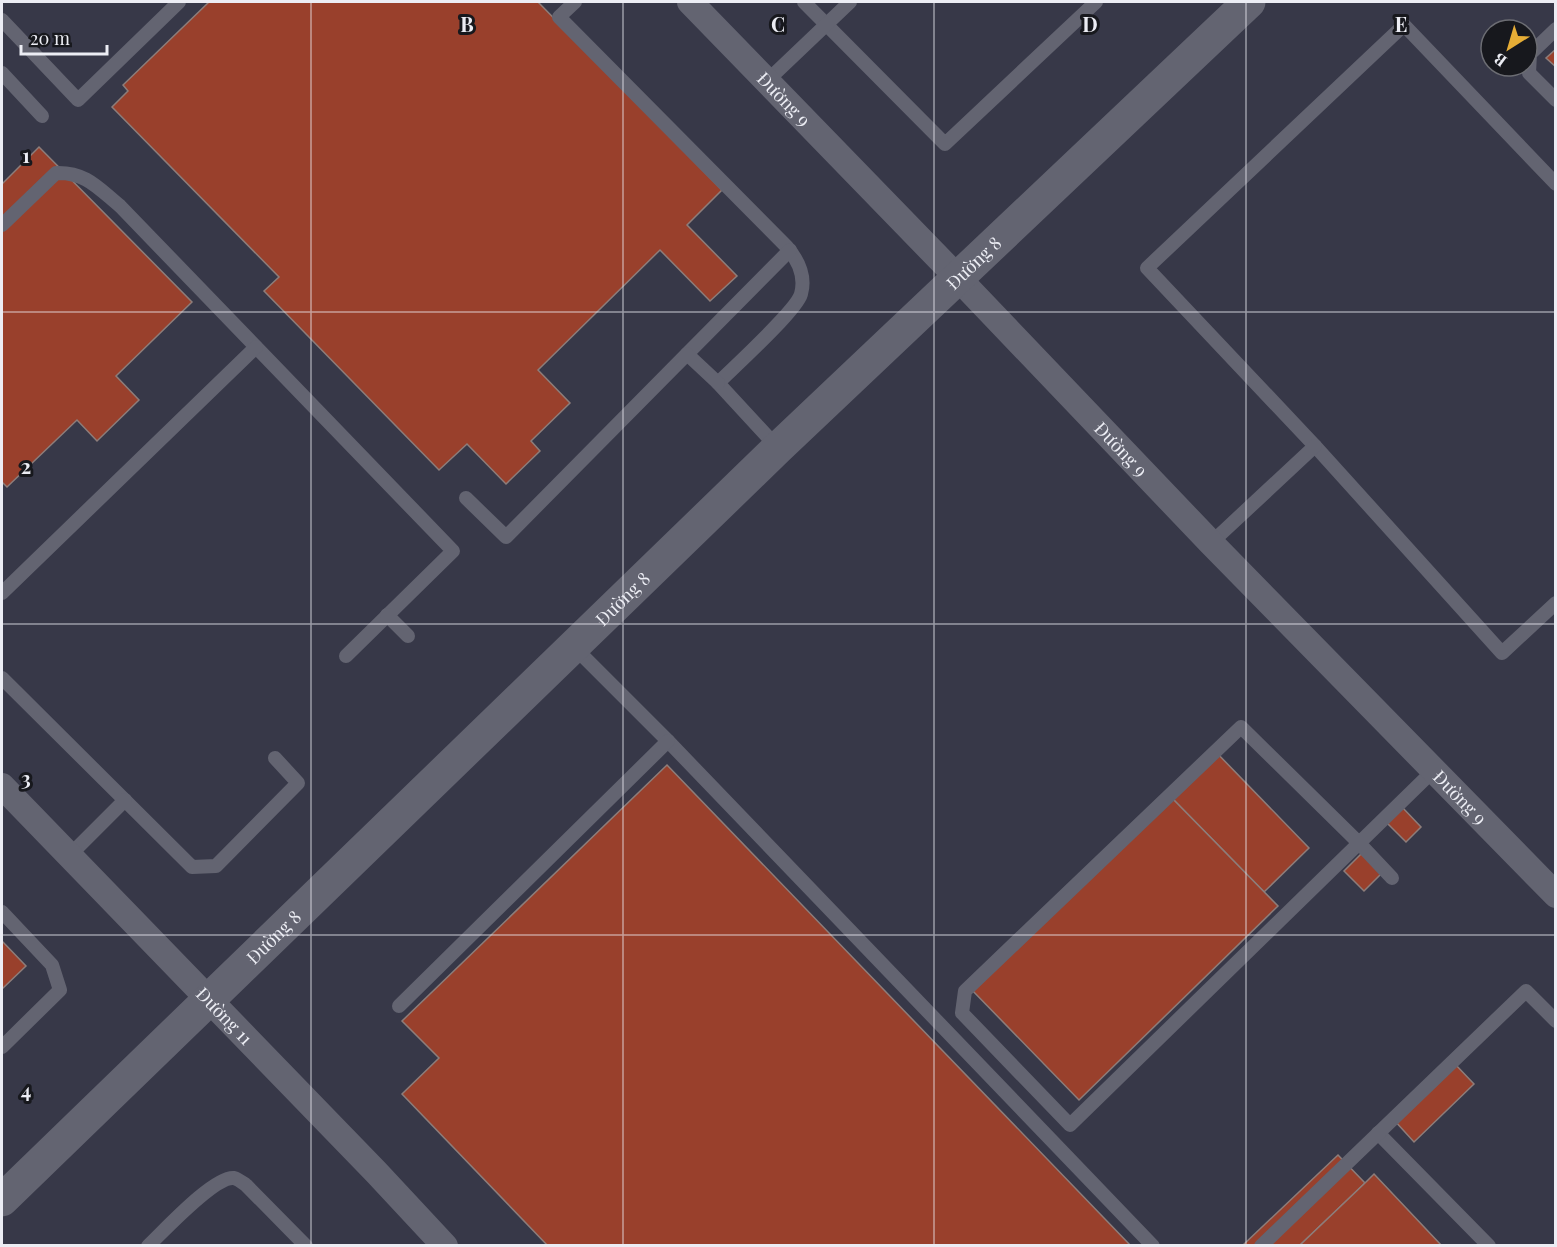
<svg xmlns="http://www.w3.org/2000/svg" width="1557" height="1247" viewBox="0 0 1557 1247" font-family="'Playfair Display',serif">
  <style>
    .built { fill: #373848; fill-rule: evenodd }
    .building { fill: #99402c; stroke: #8d7d7a; stroke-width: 1.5 }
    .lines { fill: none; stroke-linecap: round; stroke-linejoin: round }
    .service { stroke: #636471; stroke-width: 14 }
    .minor { stroke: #636471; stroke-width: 26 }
    .tertiary { stroke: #636471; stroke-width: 33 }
    .grid { fill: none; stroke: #ecedf4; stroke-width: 1.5; stroke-opacity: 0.55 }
    .labels { text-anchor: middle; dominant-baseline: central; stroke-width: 6; stroke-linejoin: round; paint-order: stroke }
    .street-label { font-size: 18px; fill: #ecedf4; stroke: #17181d }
    .grid-label { font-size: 20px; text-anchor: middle; font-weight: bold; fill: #ecedf4; stroke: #17181d; stroke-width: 6; stroke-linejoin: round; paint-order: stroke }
  </style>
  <rect width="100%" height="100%" fill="#2e2f3a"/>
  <path class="built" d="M2,2h1553v1243h-1553zM1491,30h36v36h-36z"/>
  <g class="building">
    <polygon points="209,2 538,2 722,190 687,225 737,276 710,301 660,250 538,370 570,403 531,441 540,451 506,484 467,444 439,470 264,291 279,277 112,107 128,91 123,85"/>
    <polygon points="1556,49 1556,67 1546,58"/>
    <polygon points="39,147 192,302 116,376 139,400 97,441 77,420 7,487 2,482 2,184"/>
    <polygon points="1213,749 1309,848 1264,892 1167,793"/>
    <polygon points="667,765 1131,1246 548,1246 402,1094 439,1058 402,1021"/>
    <polygon points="1167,793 1278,906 1079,1100 969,987"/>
    <polygon points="1402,807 1421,827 1406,842 1386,822"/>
    <polygon points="1363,852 1383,872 1364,891 1344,871"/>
    <polygon points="2,941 26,966 2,989"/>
    <polygon points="1454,1063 1474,1084 1414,1142 1394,1120"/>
    <polygon points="1338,1155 1365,1183 1299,1246 1242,1246"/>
    <polygon points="1374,1174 1442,1246 1299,1246 1365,1183"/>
  </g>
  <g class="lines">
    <g class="service">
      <path d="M575,2l-16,15 228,230c11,13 19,29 14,47 -4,16 -68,74 -83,89l60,65"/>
      <polyline points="804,2 945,144 1096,2"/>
      <polyline points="2,20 78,100 179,2"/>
      <polyline points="1556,29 1530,54 1529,73 1556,100"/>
      <polyline points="2,73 42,116"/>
      <polyline points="767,81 850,2"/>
      <polyline points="1556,184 1404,25 1147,268 1315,446 1502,653 1556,603"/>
      <path d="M2,225l54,-52c30,-1 42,15 64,33l333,345 -107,105"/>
      <polyline points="687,354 790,250"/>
      <polyline points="466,498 506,537 687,354 718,383"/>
      <polyline points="1211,543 1315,446"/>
      <polyline points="2,593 256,347"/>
      <polyline points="387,615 408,636"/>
      <polyline points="573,646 668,741 1153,1246"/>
      <polyline points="2,678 192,867 216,866 298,783 275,758"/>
      <polyline points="69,856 125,800"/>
      <polyline points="1392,878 1359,843 1241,727 965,991 962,1013 1070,1125 1434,770"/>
      <polyline points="2,912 52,965 60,990 2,1047"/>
      <polyline points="399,1006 668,741"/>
      <polyline points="1378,1133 1489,1246"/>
      <path d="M148,1246c16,-15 66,-70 86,-68 4,1 9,5 12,7l60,61"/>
      <polyline points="1261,1246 1526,991 1556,1021"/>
    </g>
    <g class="minor">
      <path id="s1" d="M690,2l268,276 253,265 345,352"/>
      <path id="s2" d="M2,786l374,386 69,74"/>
    </g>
    <path class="tertiary" id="s3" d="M2,1200l776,-752 471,-446"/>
  </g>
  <path class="grid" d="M311,2v1244M623,2v1244M934,2v1244M1246,2v1244M2,312h1554M2,624h1554M2,935h1554"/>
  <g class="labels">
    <g class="street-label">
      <text stroke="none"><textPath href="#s1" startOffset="135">Đường 9</textPath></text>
      <text stroke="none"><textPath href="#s3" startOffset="1350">Đường 8</textPath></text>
      <text stroke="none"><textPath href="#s1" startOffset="621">Đường 9</textPath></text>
      <text stroke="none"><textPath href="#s3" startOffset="864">Đường 8</textPath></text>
      <text stroke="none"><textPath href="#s1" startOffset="1107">Đường 9</textPath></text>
      <text stroke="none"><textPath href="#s3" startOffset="378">Đường 8</textPath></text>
      <text stroke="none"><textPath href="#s2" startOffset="320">Đường 11</textPath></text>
    </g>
  </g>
  <g class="grid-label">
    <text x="467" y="32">B</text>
    <text x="778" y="32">C</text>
    <text x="1090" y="32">D</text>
    <text x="1401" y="32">E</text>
    <text x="26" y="163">1</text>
    <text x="26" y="474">2</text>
    <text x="26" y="786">3</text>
    <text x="26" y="1098">4</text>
  </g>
  <rect width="1557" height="1247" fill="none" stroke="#ecedf4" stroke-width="6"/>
  <g transform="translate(1509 48) rotate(217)"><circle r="28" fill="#17181d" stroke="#6c6d73" stroke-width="1.5"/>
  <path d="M0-4.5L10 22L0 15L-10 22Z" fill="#e6ad36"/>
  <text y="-9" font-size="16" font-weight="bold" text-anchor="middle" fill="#ecedf4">B</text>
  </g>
  <path d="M21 45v9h86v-9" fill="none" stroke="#ecedf4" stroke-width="3"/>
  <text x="30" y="45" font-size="18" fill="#ecedf4" stroke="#17181d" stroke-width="4.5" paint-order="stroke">20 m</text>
</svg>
